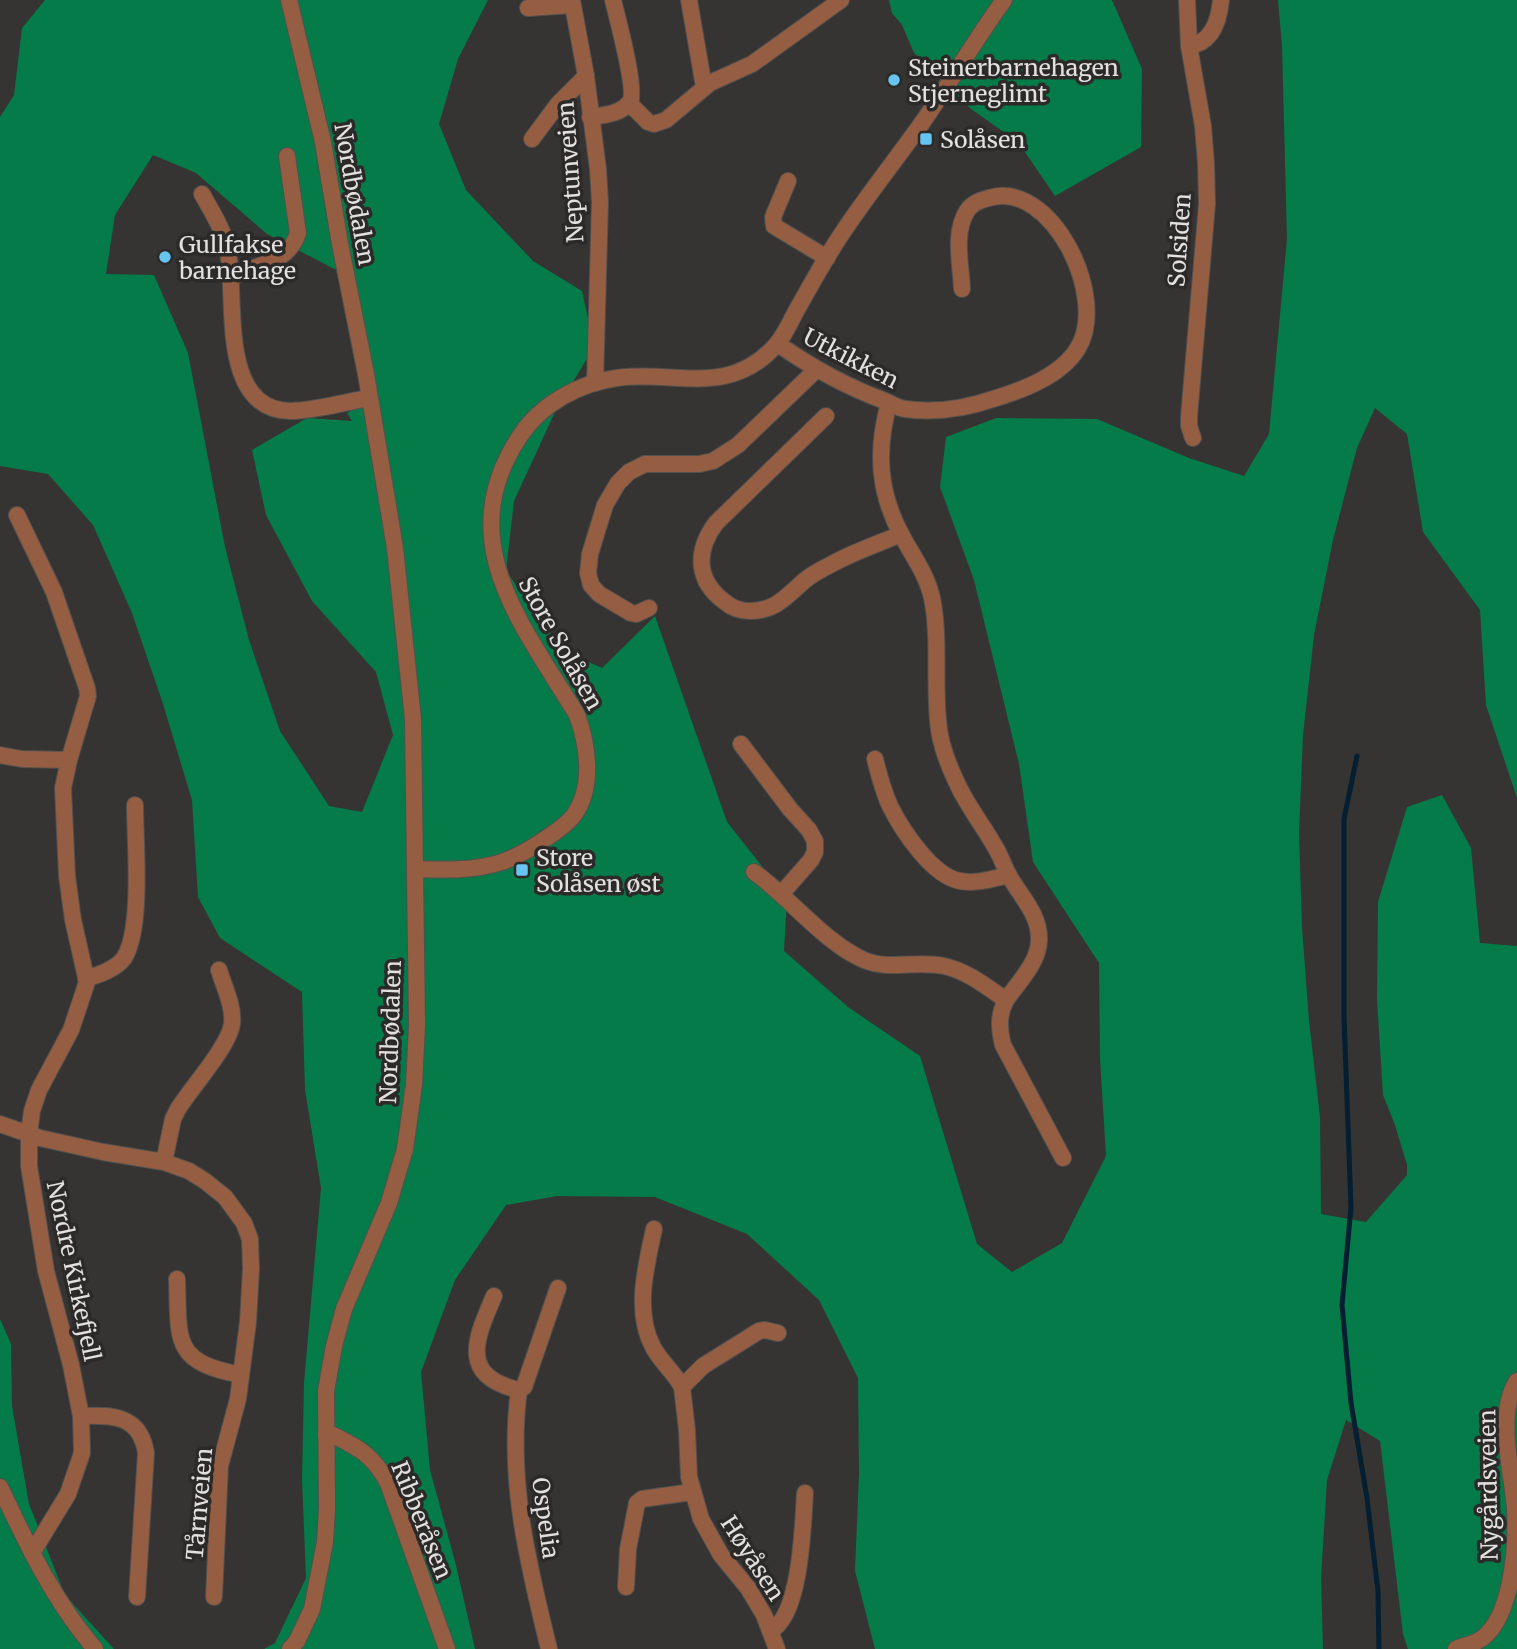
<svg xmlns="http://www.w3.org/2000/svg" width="1517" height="1649" viewBox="0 0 1517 1649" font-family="Merriweather,serif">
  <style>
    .forest { fill: #047b48; fill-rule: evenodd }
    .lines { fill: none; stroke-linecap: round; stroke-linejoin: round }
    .stream { stroke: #031f31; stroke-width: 5 }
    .minor-casing { stroke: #52504e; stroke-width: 18 }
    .minor { stroke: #955e43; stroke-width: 16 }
    .poi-dot { fill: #67c4f0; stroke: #2c2a28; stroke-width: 2.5 }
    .labels { text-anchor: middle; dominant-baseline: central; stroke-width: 7; stroke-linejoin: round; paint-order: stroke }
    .poi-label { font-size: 23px; fill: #e3e1e0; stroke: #2c2a28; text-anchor: start }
    .street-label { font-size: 23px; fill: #e3e1e0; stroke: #2c2a28 }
  </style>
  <rect width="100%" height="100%" fill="#363432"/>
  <g class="forest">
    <path d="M45,0h443l-30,59 -19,65 27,66 67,71 49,30 12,56 -39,65 -41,89 -8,70 56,79 40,18 53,-52 72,206 60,76 -3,53 64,56 72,49 57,188 35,28 50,-29 44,-87 -6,-98 -1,-95 -66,-101 -14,-98 -45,-184 -34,-93 6,-50 50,-19 101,1 92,39 55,18 25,-42 18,-195 -5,-193 -4,-46h239v798l-31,-93 -6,-95 -57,-78 -16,-98 -32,-26 -18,40 -24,92 -19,95 -11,100 -4,98 3,95 7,93 11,96 1,97 45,8 41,-47v-10l-12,-40 -12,-30 -6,-95 1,-98 29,-95 35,-12 29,53 9,95 37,3v703h-109l-5,-15 -23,-193 -34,-21 -19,60 -6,98 2,71h-448l-20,-78 4,-98 -1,-95 -39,-78 -72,-66 -92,-37 -98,-1 -51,9 -51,75 -34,92 9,98 26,95 19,84h-211l11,-6 31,-65 -4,-98 2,-97 17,-195 -16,-98 -3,-98 -82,-54 -22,-41 -6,-97 -29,-96 -31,-91 -39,-88 -45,-51 -48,-8v-349l14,-22 8,-67zM153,155l43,18 71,61 75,39 26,128 -21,12 5,8 -45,-3 -55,32 14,65 46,86 64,71 17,63 -31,77 -33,-6 -49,-75 -31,-91 -24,-93 -37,-194 -34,-78 -48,-1 9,-59z"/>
    <polygon points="889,0 1112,0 1142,69 1141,147 1055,196 1018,142 971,109 914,53 902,25 892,13"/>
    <polygon points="0,1319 11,1344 12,1406 29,1504 65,1595 114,1649 0,1649"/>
  </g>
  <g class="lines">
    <polyline class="stream" points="1357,756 1344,819 1344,1017 1351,1207 1342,1305 1351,1403 1367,1498 1378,1591 1379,1649"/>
    <defs>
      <g id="minor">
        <polyline points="289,0 323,142 340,244 366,374 395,548 413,719 417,1025 414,1085 405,1149 389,1203 344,1309 334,1346 326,1391 327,1508 325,1542 312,1609 297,1641 290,1649"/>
        <polyline points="572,0 586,76 598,169 600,202 595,383"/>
        <polyline points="689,0 704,87"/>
        <polyline points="1187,0 1189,46 1203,126 1206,163 1207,204 1189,417 1189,426 1193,438"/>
        <polyline points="528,8 572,5"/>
        <path d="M1189,46c23,-3 30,-25 32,-46"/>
        <polyline points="629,103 648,122 654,124 666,120 710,83 752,64 841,0"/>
        <path d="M590,117c14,-2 31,-3 40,-15 7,-12 -13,-85 -17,-102"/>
        <polyline points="532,139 558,104 586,76"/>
        <polyline points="788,181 773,217 774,226 827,258"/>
        <path d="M202,194c10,18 23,38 26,58 9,48 -10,157 62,159 24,0 55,-9 79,-13"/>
        <path d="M232,277c25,-13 57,-14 66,-44l-11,-77"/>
        <path d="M778,344c33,23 69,43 107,57 7,3 13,7 20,8 30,4 59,0 88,-10 30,-9 68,-23 85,-51 31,-51 -27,-169 -89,-150 -9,2 -17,5 -22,13 -14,22 -6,54 -5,78"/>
        <path d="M826,416l-110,107c-21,28 -20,58 9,79 7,6 15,9 25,9 25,0 36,-14 54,-30 8,-7 18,-12 28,-17 21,-12 46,-20 69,-30"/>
        <polyline points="17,515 54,592 87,688 88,696 69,760"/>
        <polyline points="649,608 636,614 631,613 599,594 591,585 588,573 590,554 605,505 618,483 629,472 645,464 699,464 713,461 738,445 816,370"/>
        <polyline points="741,744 790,809 809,830 815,841 815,852 811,860 782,893"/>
        <polyline points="0,755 22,759 69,760 63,788 67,876 73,920 87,982 71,1030 39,1090 32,1111 29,1134 29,1166 46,1271 71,1365 81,1416 82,1453 68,1494 32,1553"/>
        <path d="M875,759c4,16 8,32 15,47 12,24 42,70 70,75 17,3 32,-2 49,-6"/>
        <path d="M416,869c28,1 58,2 86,-7 14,-5 30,-14 43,-23 10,-7 22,-14 29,-24 20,-28 14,-70 3,-100 -54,-90 -127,-174 -57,-279 21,-32 59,-53 97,-58 59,-8 112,20 159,-33 8,-9 14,-22 19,-32 15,-26 29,-53 46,-78 25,-38 54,-74 81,-112 28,-40 53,-83 82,-123"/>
        <path d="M754,872c35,25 72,72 110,88 26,11 54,0 80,6 23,5 43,21 62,34 12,-17 33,-38 33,-60 1,-26 -19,-44 -31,-66 -5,-10 -8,-20 -14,-29 -12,-21 -28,-41 -38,-64 -9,-19 -17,-40 -18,-61 -4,-40 2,-82 -6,-122 -5,-23 -19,-42 -30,-62 -24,-44 -26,-86 -13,-133"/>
        <path d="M86,978c12,-2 31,-10 38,-20 19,-29 11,-116 11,-153"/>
        <path d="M1006,1000c-8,15 -7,29 -3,45l60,113"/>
        <polyline points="0,1124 40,1138 103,1152 164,1162 189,1171 205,1181 225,1197 244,1223 250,1239 251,1269 248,1322 238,1399 220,1466 214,1597"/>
        <path d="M164,1162l9,-43 5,-10c13,-21 51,-63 54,-85 2,-18 -8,-37 -13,-54"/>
        <path d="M654,1229c-8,37 -20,83 -1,118 7,14 21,25 29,40"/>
        <path d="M177,1279c2,62 -5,83 64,96"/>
        <path d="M494,1296c-18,42 -36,80 25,94"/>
        <path d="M81,1416c32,-1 59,-1 65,37l-9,144"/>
        <path d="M326,1435l5,-1c28,14 42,21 57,49l59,166"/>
        <path d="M0,1487c27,57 53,113 95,162"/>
        <polyline points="626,1587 628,1549 637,1503 642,1499 692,1492"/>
        <path d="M771,1630c30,-14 32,-107 34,-137"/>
        <path d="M549,1649c-21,-85 -42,-171 -30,-259l5,-3 34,-99"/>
        <polyline points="777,1649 764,1615 748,1588 721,1555 701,1519 689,1477 687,1430 682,1387 703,1366 759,1331 765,1330 778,1333"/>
        <path d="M1456,1649c6,-3 14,-4 20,-7 37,-18 41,-98 39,-134 -3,-36 -19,-95 2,-127"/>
      </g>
    </defs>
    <use href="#minor" class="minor-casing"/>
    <use href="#minor" class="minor"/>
  </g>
  <g class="poi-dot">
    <circle cx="894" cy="80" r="7"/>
    <rect x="919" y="132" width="14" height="14" rx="3.5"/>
    <circle cx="165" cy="257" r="7"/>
    <rect x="515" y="863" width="14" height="14" rx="3.5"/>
  </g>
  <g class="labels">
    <g class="poi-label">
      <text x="908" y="67">Steinerbarnehagen<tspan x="908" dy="26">Stjerneglimt</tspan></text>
      <text x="940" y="139">Solåsen</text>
      <text x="179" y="244">Gullfakse<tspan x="179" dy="26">barnehage</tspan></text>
      <text x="536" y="857">Store<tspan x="536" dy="26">Solåsen øst</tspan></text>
    </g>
    <g class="street-label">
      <text transform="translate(570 172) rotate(-94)">Neptunveien</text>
      <text transform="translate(355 194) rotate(80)">Nordbødalen</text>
      <text transform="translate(1179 240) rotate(-86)">Solsiden</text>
      <text transform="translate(851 358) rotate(27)">Utkikken</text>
      <text transform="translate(561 643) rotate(61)">Store Solåsen</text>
      <text transform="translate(390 1032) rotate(-88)">Nordbødalen</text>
      <text transform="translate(74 1271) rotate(78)">Nordre Kirkefjell</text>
      <text transform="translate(1488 1485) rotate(-91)">Nygårdsveien</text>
      <text transform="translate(199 1504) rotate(-85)">Tårnveien</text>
      <text transform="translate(546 1518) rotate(82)">Ospelia</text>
      <text transform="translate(422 1520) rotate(68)">Ribberåsen</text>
      <text transform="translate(753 1558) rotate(57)">Høyåsen</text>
    </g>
  </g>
</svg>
